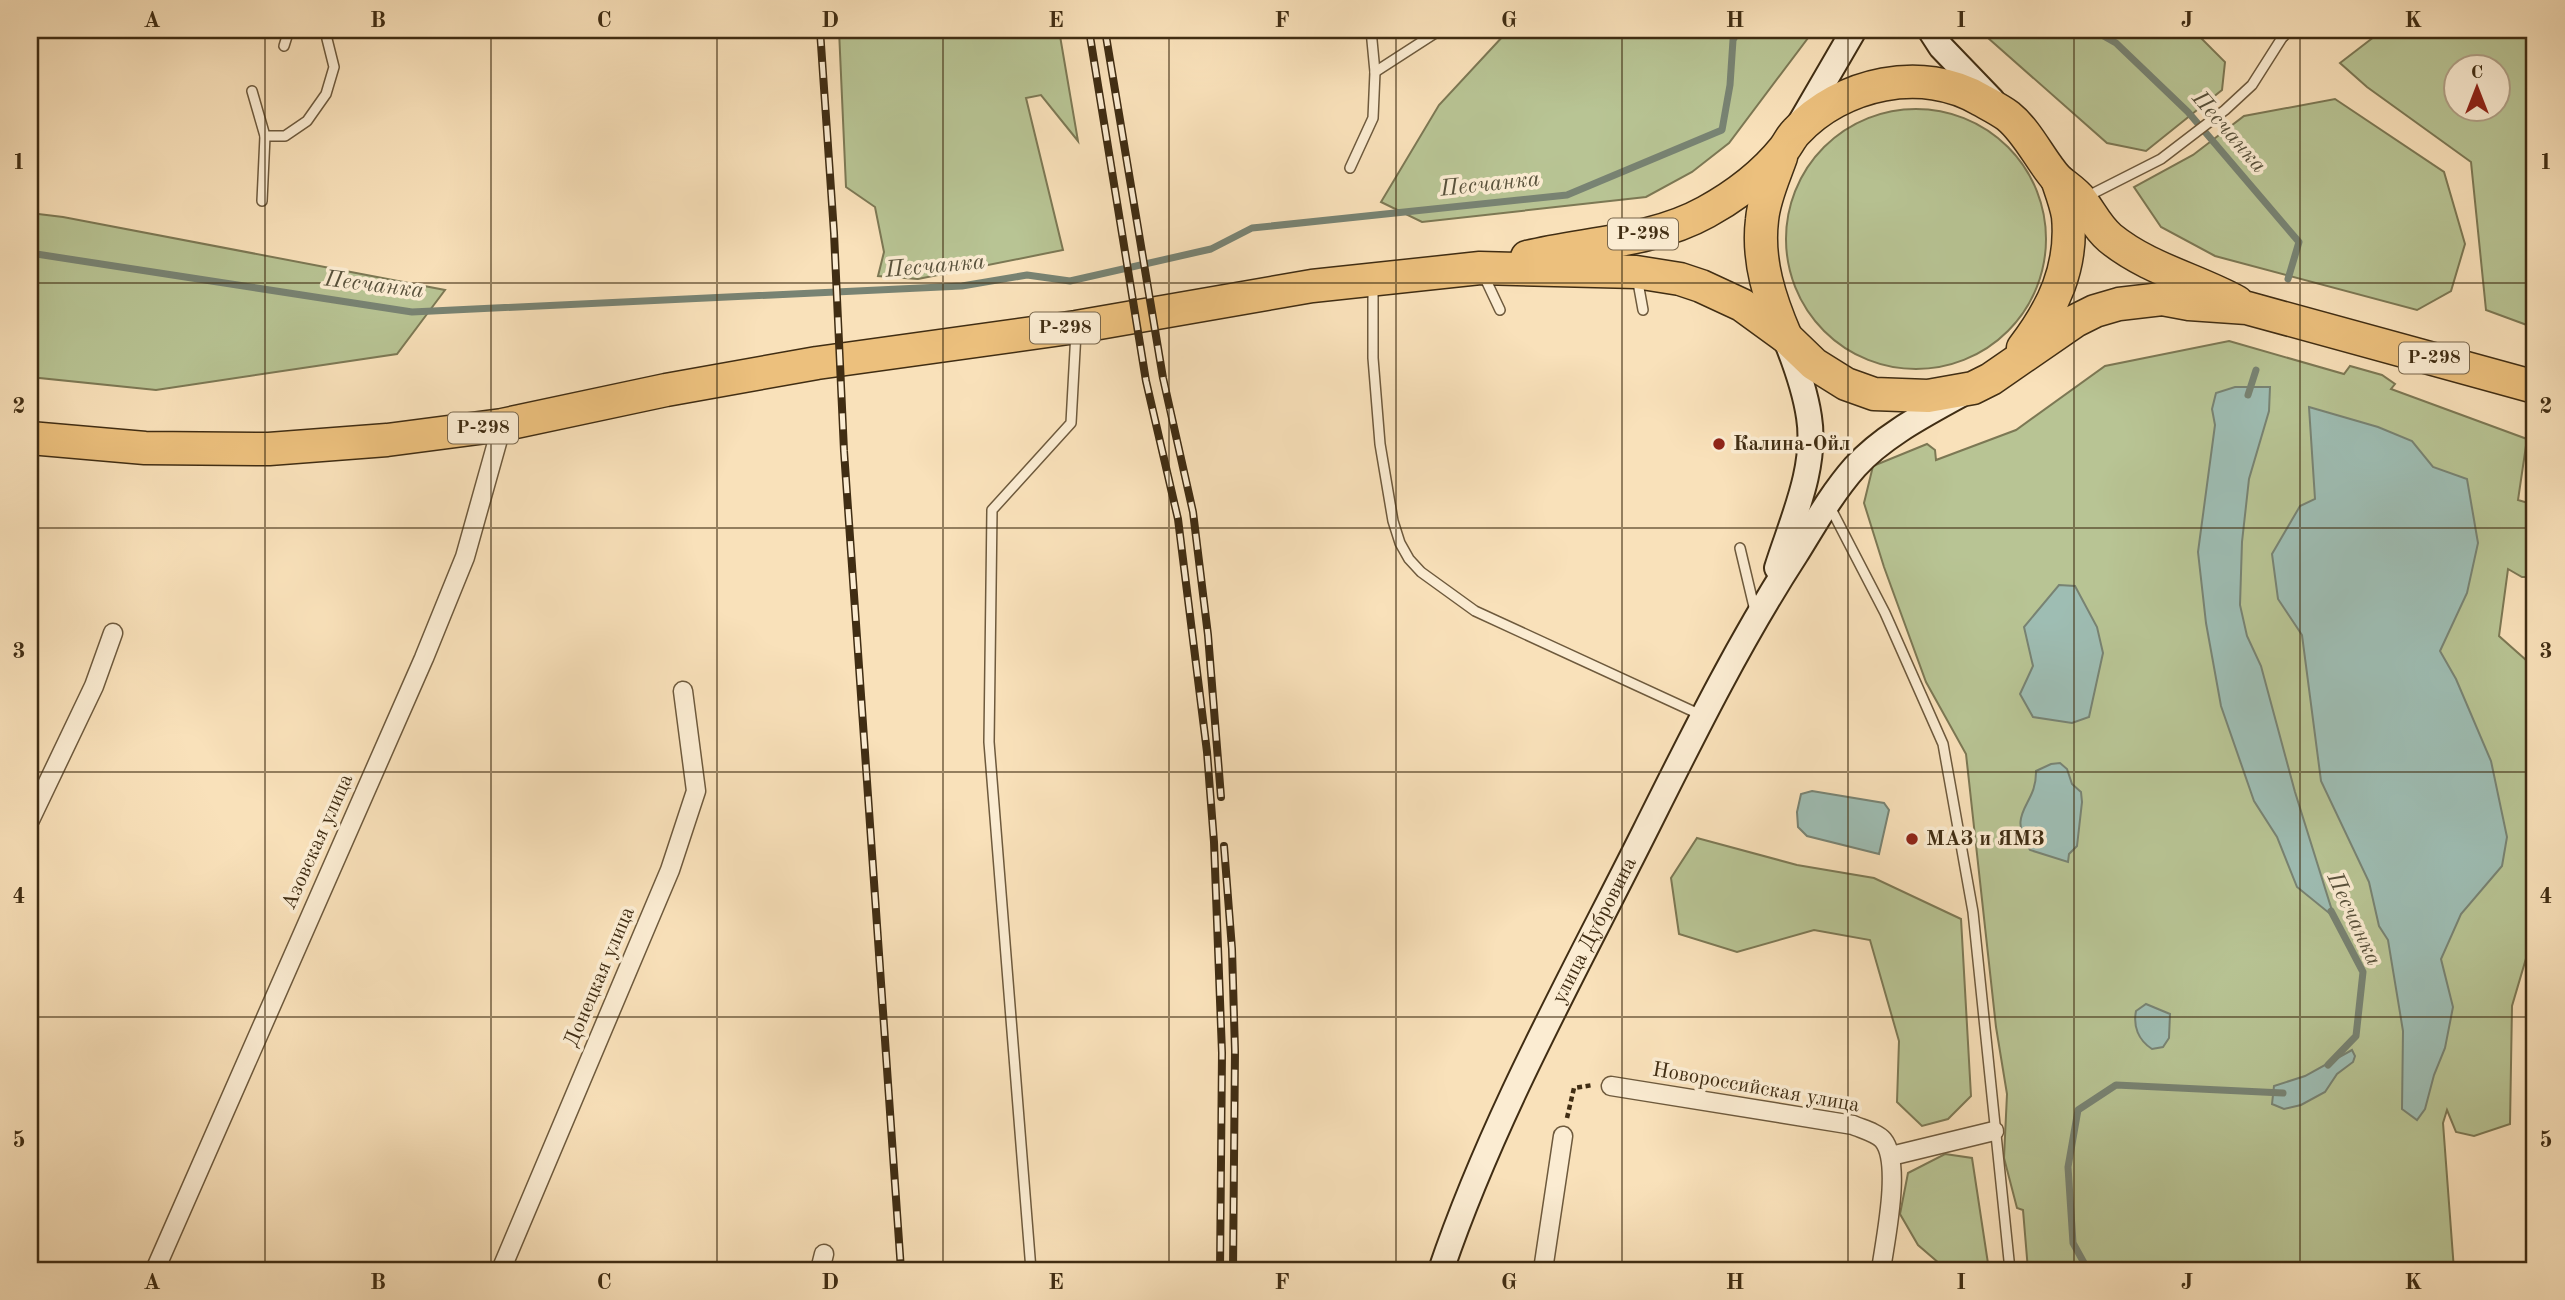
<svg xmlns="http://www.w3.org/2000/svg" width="2565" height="1300" viewBox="0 0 2565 1300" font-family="'Old Standard TT',serif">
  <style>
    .green { fill: #b8c494; stroke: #7c7854; stroke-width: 2; fill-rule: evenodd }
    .water { fill: #9ebdb3; stroke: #788373; stroke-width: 2 }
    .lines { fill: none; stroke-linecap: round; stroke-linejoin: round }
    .stream { stroke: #788373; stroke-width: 7 }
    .lane-casing { stroke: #6e5a3d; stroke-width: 12 }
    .street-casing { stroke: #6e5a3d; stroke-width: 21 }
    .secondary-casing { stroke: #402d13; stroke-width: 28 }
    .highway-casing { stroke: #402d13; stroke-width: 35 }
    .path { stroke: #402d13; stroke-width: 4.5; stroke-dasharray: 5 3.5; stroke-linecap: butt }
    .lane { stroke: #fbecd2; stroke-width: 9 }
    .street { stroke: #fbecd2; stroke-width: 18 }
    .secondary { stroke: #fbecd2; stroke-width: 24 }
    .highway { stroke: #ecc07d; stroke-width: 32 }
    .rail-casing { stroke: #402d13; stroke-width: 8 }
    .rail { stroke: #fbecd2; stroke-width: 5; stroke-dasharray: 16; stroke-linecap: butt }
    .grid { fill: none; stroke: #402d13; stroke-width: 2; stroke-opacity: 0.55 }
    .poi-dot { fill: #8f2418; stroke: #fbecd2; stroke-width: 2.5 }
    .labels { text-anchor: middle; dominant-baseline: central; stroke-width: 7; stroke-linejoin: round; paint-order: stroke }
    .shield { fill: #fbecd2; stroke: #78664c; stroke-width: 2 }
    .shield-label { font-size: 19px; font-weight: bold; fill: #402d13 }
    .poi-label { font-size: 21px; font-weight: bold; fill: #402d13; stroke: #fbecd2; text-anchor: start }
    .street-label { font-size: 21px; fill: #402d13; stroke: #fbecd2 }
    .water-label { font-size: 23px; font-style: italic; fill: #58513b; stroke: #fbecd2 }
    .neatline { fill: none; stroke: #402d13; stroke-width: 2.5 }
    .grid-label { font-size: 23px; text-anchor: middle; font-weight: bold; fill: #402d13 }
  </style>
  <rect width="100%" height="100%" fill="#f9e1ba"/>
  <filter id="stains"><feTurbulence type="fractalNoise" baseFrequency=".00286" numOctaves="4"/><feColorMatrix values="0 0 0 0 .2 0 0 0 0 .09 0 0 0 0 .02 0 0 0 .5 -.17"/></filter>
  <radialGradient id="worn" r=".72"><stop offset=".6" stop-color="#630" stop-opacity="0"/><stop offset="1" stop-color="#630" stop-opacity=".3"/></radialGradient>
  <g class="green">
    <polygon points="839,30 1059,30 1078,141 1041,95 1026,98 1063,250 918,279 878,276 884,252 875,207 846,187"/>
    <polygon points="1526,30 1814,30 1729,143 1692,172 1646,197 1422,222 1381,202 1439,105 1505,34"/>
    <polygon points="1979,30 2193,30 2225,62 2222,90 2146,151 2107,143"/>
    <path d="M2383,30h152v298l-49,-18 -15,-148 -104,-75 -27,-24zM2456,66h42v42h-42z"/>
    <polygon points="2335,99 2444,172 2465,244 2451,291 2417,310 2215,256 2161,227 2134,187 2193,155 2244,116"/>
    <circle cx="1916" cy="239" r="130"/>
    <polygon points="30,213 63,217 445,290 397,354 156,390 30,377"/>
    <polygon points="2229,341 2344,374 2350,366 2382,375 2395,384 2391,389 2527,439 2518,500 2535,505 2535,577 2522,577 2508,569 2499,636 2535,668 2535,928 2512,1006 2510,1124 2474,1136 2456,1132 2447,1110 2443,1123 2454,1270 2028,1270 2023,1210 2017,1208 2004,1158 2007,1094 1996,1027 1966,754 1926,682 1884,567 1864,503 1873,466 1927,444 1935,450 1936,460 2016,430 2105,366"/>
    <polygon points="1697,838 1797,865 1874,878 1961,919 1971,1096 1948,1119 1922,1126 1897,1102 1899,1041 1870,940 1814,930 1737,952 1679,934 1671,878"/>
    <polygon points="1945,1154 1972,1158 1989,1270 1947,1270 1918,1245 1900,1214 1908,1173"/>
  </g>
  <g class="water">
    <polygon points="2235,387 2270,387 2269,411 2249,479 2242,542 2240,605 2247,636 2261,666 2295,792 2334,917 2297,887 2277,837 2254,801 2221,706 2206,623 2198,552 2215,425 2212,409 2216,393"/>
    <polygon points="2309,407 2378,427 2412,441 2433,467 2467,479 2478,543 2467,593 2440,651 2456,679 2491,761 2507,837 2502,866 2461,914 2441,959 2453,1007 2445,1048 2434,1075 2425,1109 2417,1120 2402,1109 2403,1031 2388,940 2379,926 2369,882 2321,781 2302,635 2278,599 2272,554 2300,506 2315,499"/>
    <polygon points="2059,585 2075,586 2097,627 2103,653 2089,717 2072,723 2033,717 2020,694 2033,666 2024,627"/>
    <path d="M2060,763l7,6 5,15 9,8 1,10 -5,44 -8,8 -1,8 -38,-12c-25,-40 7,-43 6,-79l15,-7z"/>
    <polygon points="1812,791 1884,803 1889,810 1879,854 1807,836 1798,827 1797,812 1801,794"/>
    <path d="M2146,1004l24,10 -1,24 -6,9 -11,2c-14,-9 -19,-23 -16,-38z"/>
    <polygon points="2352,1050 2355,1056 2353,1062 2337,1074 2325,1092 2301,1105 2284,1109 2272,1104 2274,1086 2305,1076"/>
  </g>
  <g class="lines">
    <g class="stream">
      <polyline points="2093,30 2116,43 2188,112 2299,242 2288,279"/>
      <polyline points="30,253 412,312 962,286 1027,275 1070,281 1211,249 1252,228 1567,195 1722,130 1730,85 1733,40 1739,30"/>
      <polyline points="2248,395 2256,370"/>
      <polyline points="2328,1065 2356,1036 2363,972 2331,911"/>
      <polyline points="2088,1270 2073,1243 2068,1167 2078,1110 2116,1085 2283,1093"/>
    </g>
    <defs>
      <g id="lane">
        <polyline points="2275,30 2284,36"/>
        <polyline points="284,46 289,30"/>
        <polyline points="1375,72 1440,30"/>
        <polyline points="252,91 265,136 285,136 307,121 326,94 334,67 327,39"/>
        <polyline points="1350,168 1373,118 1375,72 1371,30"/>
        <polyline points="2086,197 2161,159 2225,110 2252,85 2287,30"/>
        <polyline points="262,201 265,136"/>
        <polyline points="1484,276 1500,310"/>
        <polyline points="1637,277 1643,310"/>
        <polyline points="1373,285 1373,358 1380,444 1393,521 1400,543 1409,559 1421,572 1475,611 1701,715"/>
        <polyline points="1829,505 1885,613 1943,744 1973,912 2010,1270"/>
        <polyline points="1740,548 1755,611"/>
        <polyline points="1031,1270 989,742 992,510 1071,423 1076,332"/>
      </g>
      <g id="street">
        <polyline points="30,820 94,686 113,633"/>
        <path d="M1611,1086l242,39c9,4 24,8 30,15 19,23 2,100 -2,130"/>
        <polyline points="1891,1156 1994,1131"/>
        <polyline points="155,1270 424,658 465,557 502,425"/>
        <polyline points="501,1270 670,870 696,791 683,691"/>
        <polyline points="820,1270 824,1254"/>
        <polyline points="1543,1270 1563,1136"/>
      </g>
      <g id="secondary">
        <polyline points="1930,30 1941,47 1992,100"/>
        <polyline points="1800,123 1854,30"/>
        <path d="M1777,568c15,-48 40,-100 32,-151 -4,-27 -13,-52 -23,-77"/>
        <path id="s1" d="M1441,1270c52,-153 133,-297 205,-441 47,-94 93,-187 150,-275 18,-29 36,-61 59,-87 28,-31 69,-52 105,-72"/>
      </g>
      <g id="highway">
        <path d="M1781,157c-7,20 -17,41 -19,63 -5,41 8,80 24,117"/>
        <path d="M1527,257c58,-14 125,-15 179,-45 29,-16 57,-37 78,-63 4,-5 7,-12 12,-17 45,-49 127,-67 185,-32 9,5 19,10 27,16 20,16 32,44 49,63 8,7 18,13 24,21 10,13 16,27 29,38 38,31 85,41 127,64"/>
        <path d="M2023,348c30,-39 50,-81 45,-132 -2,-12 -7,-25 -11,-37"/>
        <polyline points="30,438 145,448 269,449 387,440 502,425 666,390 817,363 1076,327 1312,286 1480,268 1636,272 1680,279 1701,286 1742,305 1786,337 1814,364 1846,384 1874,394 1928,396 1973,388 1991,379 2075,321 2095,311 2119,304 2162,299 2189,304 2247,308 2535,387"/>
      </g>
    </defs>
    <use href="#lane" class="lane-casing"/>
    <use href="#street" class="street-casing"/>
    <use href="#secondary" class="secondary-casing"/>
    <use href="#highway" class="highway-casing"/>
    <polyline class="path" points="1567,1118 1574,1088 1593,1085"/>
    <use href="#lane" class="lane"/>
    <use href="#street" class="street"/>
    <use href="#secondary" class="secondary"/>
    <use href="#highway" class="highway"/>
    <defs>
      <g id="rail">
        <polyline points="820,30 834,233 844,451 901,1270"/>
        <polyline points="1089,30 1146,381 1178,519 1207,752 1214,842 1222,1053 1220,1270"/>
        <polyline points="1105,30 1163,378 1193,512 1208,635 1221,797"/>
        <polyline points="1224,846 1232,949 1235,1051 1233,1270"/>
      </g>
    </defs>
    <use href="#rail" class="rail-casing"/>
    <use href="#rail" class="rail"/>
  </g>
  <path class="grid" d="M265,30v1240M491,30v1240M717,30v1240M943,30v1240M1169,30v1240M1396,30v1240M1622,30v1240M1848,30v1240M2074,30v1240M2300,30v1240M30,283h2505M30,528h2505M30,772h2505M30,1017h2505"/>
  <g class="poi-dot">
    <circle cx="1719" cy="444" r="7"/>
    <circle cx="1912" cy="839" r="7"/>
  </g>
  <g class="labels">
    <g class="shield">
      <rect x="1608" y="218.5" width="70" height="31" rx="5"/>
      <rect x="1030" y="312.5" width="70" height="31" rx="5"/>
      <rect x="2399" y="342.5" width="70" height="31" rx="5"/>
      <rect x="448" y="412.5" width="70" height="31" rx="5"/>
    </g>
    <g class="shield-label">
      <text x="1643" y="234">Р-298</text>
      <text x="1065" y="328">Р-298</text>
      <text x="2434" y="358">Р-298</text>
      <text x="483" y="428">Р-298</text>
    </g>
    <g class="poi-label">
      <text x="1733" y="444">Калина-Ойл</text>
      <text x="1926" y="839">МАЗ и ЯМЗ</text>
    </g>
    <g class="street-label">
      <text transform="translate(318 842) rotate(-66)">Азовская улица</text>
      <text stroke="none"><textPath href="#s1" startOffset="373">улица Дубровина</textPath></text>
      <text transform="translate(600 977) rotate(-67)">Донецкая улица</text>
      <text transform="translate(1756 1088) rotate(10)">Новороссийская улица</text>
    </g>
    <g class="water-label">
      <text transform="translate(2229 132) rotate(49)">Песчанка</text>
      <text transform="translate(1490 184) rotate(-6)">Песчанка</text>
      <text transform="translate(935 266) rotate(-5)">Песчанка</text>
      <text transform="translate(374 285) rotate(7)">Песчанка</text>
      <text transform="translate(2354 919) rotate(65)">Песчанка</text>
    </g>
  </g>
  <rect width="2565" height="1300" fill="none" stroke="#f9e1ba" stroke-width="77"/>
  <g transform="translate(2477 88)"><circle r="33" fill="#fbecd2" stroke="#b0a086" stroke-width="2"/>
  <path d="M0-5L12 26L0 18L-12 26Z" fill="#8f2418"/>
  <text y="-10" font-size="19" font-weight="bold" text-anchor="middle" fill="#402d13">С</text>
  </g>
  <rect x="38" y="38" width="2488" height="1224" class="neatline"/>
  <g class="grid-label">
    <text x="152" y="27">A</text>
    <text x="378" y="27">B</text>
    <text x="604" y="27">C</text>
    <text x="830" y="27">D</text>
    <text x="1056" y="27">E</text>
    <text x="1282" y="27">F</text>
    <text x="1509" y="27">G</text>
    <text x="1735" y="27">H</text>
    <text x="1961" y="27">I</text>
    <text x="2187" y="27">J</text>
    <text x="2413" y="27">K</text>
    <text x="19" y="169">1</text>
    <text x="2546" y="169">1</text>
    <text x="19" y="413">2</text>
    <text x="2546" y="413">2</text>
    <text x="19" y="658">3</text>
    <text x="2546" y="658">3</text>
    <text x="19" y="903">4</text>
    <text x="2546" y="903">4</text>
    <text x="19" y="1147">5</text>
    <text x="2546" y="1147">5</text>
    <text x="152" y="1289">A</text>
    <text x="378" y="1289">B</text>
    <text x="604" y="1289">C</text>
    <text x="830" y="1289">D</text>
    <text x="1056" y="1289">E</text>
    <text x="1282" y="1289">F</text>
    <text x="1509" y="1289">G</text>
    <text x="1735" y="1289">H</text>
    <text x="1961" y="1289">I</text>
    <text x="2187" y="1289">J</text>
    <text x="2413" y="1289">K</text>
  </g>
  <rect width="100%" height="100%" filter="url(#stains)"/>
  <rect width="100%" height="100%" fill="url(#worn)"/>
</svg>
